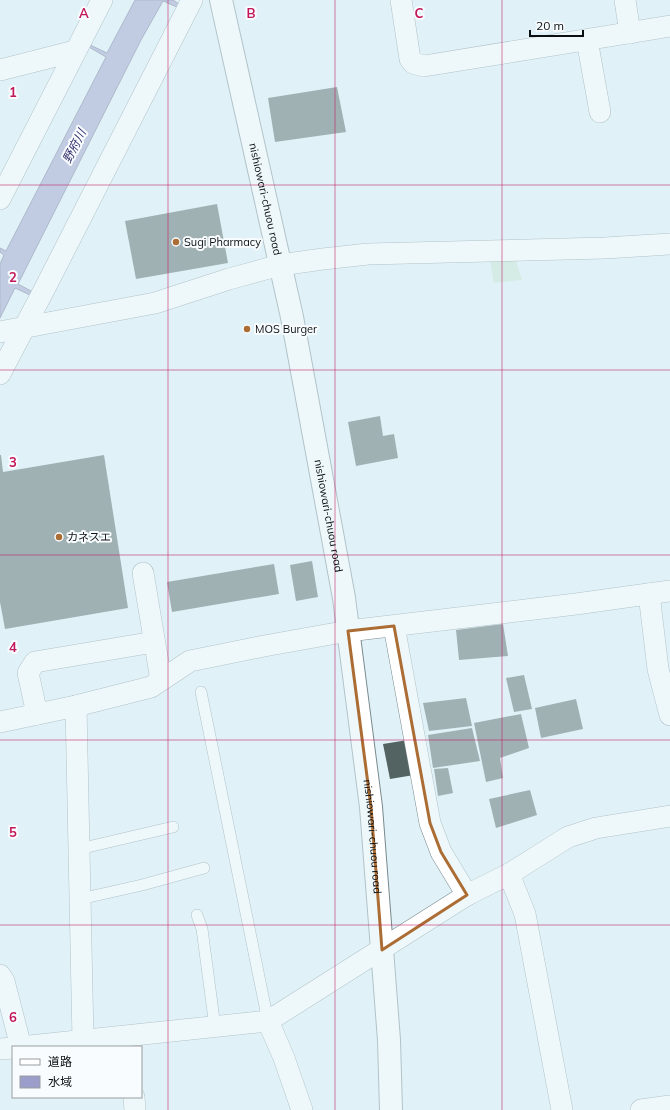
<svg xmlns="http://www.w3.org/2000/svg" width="670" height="1110" viewBox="0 0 670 1110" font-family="Mulish,'Noto Sans JP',sans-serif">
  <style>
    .green { fill: #c6e3d0 }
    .water { fill: #9b9dca; stroke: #707393 }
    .building { fill: #526361 }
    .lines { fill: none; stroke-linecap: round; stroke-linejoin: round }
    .service-casing { stroke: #798a8f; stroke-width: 12 }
    .minor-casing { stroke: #798a8f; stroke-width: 22 }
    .primary-casing { stroke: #798a8f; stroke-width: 24 }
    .service { stroke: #fff; stroke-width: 11 }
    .minor { stroke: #fff; stroke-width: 21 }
    .primary { stroke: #fff; stroke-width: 22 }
    .marked { fill: none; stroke: #ac6d34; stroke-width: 3; stroke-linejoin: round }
    .grid { fill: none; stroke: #c2185b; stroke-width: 1; stroke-opacity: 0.55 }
    .poi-dot { fill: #ac6d34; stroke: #f9fcfe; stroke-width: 1.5 }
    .labels { text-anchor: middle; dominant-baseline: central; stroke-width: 4; stroke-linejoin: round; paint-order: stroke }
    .street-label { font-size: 11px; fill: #0a1012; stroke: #f9fcfe }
    .poi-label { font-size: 11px; fill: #0a1012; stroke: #f9fcfe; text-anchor: start }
    .water-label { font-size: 12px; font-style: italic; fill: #38346e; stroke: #f9fcfe }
    .grid-label { font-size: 13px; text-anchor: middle; font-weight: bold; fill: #c2185b; stroke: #f9fcfe; stroke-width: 4; stroke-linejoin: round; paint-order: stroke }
  </style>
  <rect width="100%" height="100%" fill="#e0f2f8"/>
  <polygon class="green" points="489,256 515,257 522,280 494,283"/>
  <polygon class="water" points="135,0 173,0 179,4 177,7 163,1 141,40 18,284 31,291 30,295 15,288 0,318 0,264 4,255 0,252 0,248 6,251 106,57 89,47 90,45 107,53"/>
  <g class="building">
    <polygon points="337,87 346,132 275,142 268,98"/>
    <polygon points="217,204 228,263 136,279 125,221"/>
    <polygon points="380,416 383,436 394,434 398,458 356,466 348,422"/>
    <polygon points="0,455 1,455 3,472 104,455 128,608 5,629 0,602"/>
    <polygon points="312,561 318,597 296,601 290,565"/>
    <polygon points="274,564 279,594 172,612 167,582"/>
    <polygon points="503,624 508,656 459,660 456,630"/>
    <polygon points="524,675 532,709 514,712 506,678"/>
    <polygon points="466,698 472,726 429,731 423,703"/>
    <polygon points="576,699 583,729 541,738 535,708"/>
    <polygon points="521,714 529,748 500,758 503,778 486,782 474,723"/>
    <polygon points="472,728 480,761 433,768 428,735"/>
    <polygon points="408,740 414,775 390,779 383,744"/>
    <polygon points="448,768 453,793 438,796 434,769"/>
    <polygon points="530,790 537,815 496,828 489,799"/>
  </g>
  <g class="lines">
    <defs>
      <g id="service">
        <polyline points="201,692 268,1021"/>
        <polyline points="79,849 173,827"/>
        <polyline points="80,899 142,885 204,868"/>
        <polyline points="197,915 202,929 215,1027"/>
      </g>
      <g id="minor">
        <polyline points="401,0 410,59 413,63 424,66 670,26"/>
        <polyline points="625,0 630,33"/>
        <polyline points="587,40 600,112"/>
        <polyline points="0,70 75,51"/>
        <polyline points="0,199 102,0"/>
        <polyline points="0,332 155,303 229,279 280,265 323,259 368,254 605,248 670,244"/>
        <polyline points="0,374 45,288 192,0"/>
        <polyline points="143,573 161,680"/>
        <polyline points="649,594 658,669 670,715"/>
        <polyline points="394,626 430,823 441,852 467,895"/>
        <polyline points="76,706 83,1040"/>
        <polyline points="37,714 28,673 35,662 154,642"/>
        <polyline points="0,722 76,706 151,687 190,661 264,646 348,631 576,604 670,591"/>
        <polyline points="509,874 525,914 562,1110"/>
        <polyline points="0,975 4,981 21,1047"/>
        <polyline points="268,1021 284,1058 302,1110"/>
        <polyline points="20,1047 268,1021 467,895 509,874 568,837 596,828 670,816"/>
        <polyline points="0,1049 13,1048"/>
        <polyline points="134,1097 135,1110"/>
        <polyline points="641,1110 670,1106"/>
      </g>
      <g id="primary">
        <path id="s1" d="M221,0l71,317 52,281 27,209 18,233 2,70"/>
      </g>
    </defs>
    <use href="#service" class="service-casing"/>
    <use href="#minor" class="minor-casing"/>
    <use href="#primary" class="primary-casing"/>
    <use href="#service" class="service"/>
    <use href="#minor" class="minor"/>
    <use href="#primary" class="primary"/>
  </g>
  <path d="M0 0H670V1110H0ZM394,626l36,197 11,29 26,43 -85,55 -11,-143 -23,-176z" fill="#e0f2f8" fill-opacity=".55" fill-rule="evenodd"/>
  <path class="marked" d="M394,626l36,197 11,29 26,43 -85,55 -11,-143 -23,-176z"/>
  <path class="grid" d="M168,0v1110M335,0v1110M502,0v1110M0,185h670M0,370h670M0,555h670M0,740h670M0,925h670"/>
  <g class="poi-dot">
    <circle cx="176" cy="242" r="4"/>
    <circle cx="247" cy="329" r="4"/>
    <circle cx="59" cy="537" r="4"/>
  </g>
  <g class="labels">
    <g class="street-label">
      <text stroke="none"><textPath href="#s1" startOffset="204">nishiowari-chuou road</textPath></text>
      <text stroke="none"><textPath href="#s1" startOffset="527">nishiowari-chuou road</textPath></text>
      <text stroke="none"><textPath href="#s1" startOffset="851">nishiowari-chuou road</textPath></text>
    </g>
    <g class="poi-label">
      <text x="184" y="242">Sugi Pharmacy</text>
      <text x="255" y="329">MOS Burger</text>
      <text x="67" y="537">カネスエ</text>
    </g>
    <g class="water-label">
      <text transform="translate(74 146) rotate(-63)">野府川</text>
    </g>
  </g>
  <g class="grid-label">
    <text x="84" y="18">A</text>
    <text x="251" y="18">B</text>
    <text x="419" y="18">C</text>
    <text x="13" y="97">1</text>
    <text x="13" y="282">2</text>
    <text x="13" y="467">3</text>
    <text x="13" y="652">4</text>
    <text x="13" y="837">5</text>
    <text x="13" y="1022">6</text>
  </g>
  <rect x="12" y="1046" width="130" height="52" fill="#f9fcfe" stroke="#999ea0"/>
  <rect x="20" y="1059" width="20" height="6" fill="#ffffff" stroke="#999ea0"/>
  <text x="48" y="1066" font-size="12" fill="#0a1012">道路</text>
  <rect x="20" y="1076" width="20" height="12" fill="#9b9dca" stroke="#999ea0"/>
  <text x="48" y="1086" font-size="12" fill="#0a1012">水域</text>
  <path d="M530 30v6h53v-6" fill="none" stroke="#0a1012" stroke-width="2"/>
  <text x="536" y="30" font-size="12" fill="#0a1012" stroke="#f9fcfe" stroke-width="3" paint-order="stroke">20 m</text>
</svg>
